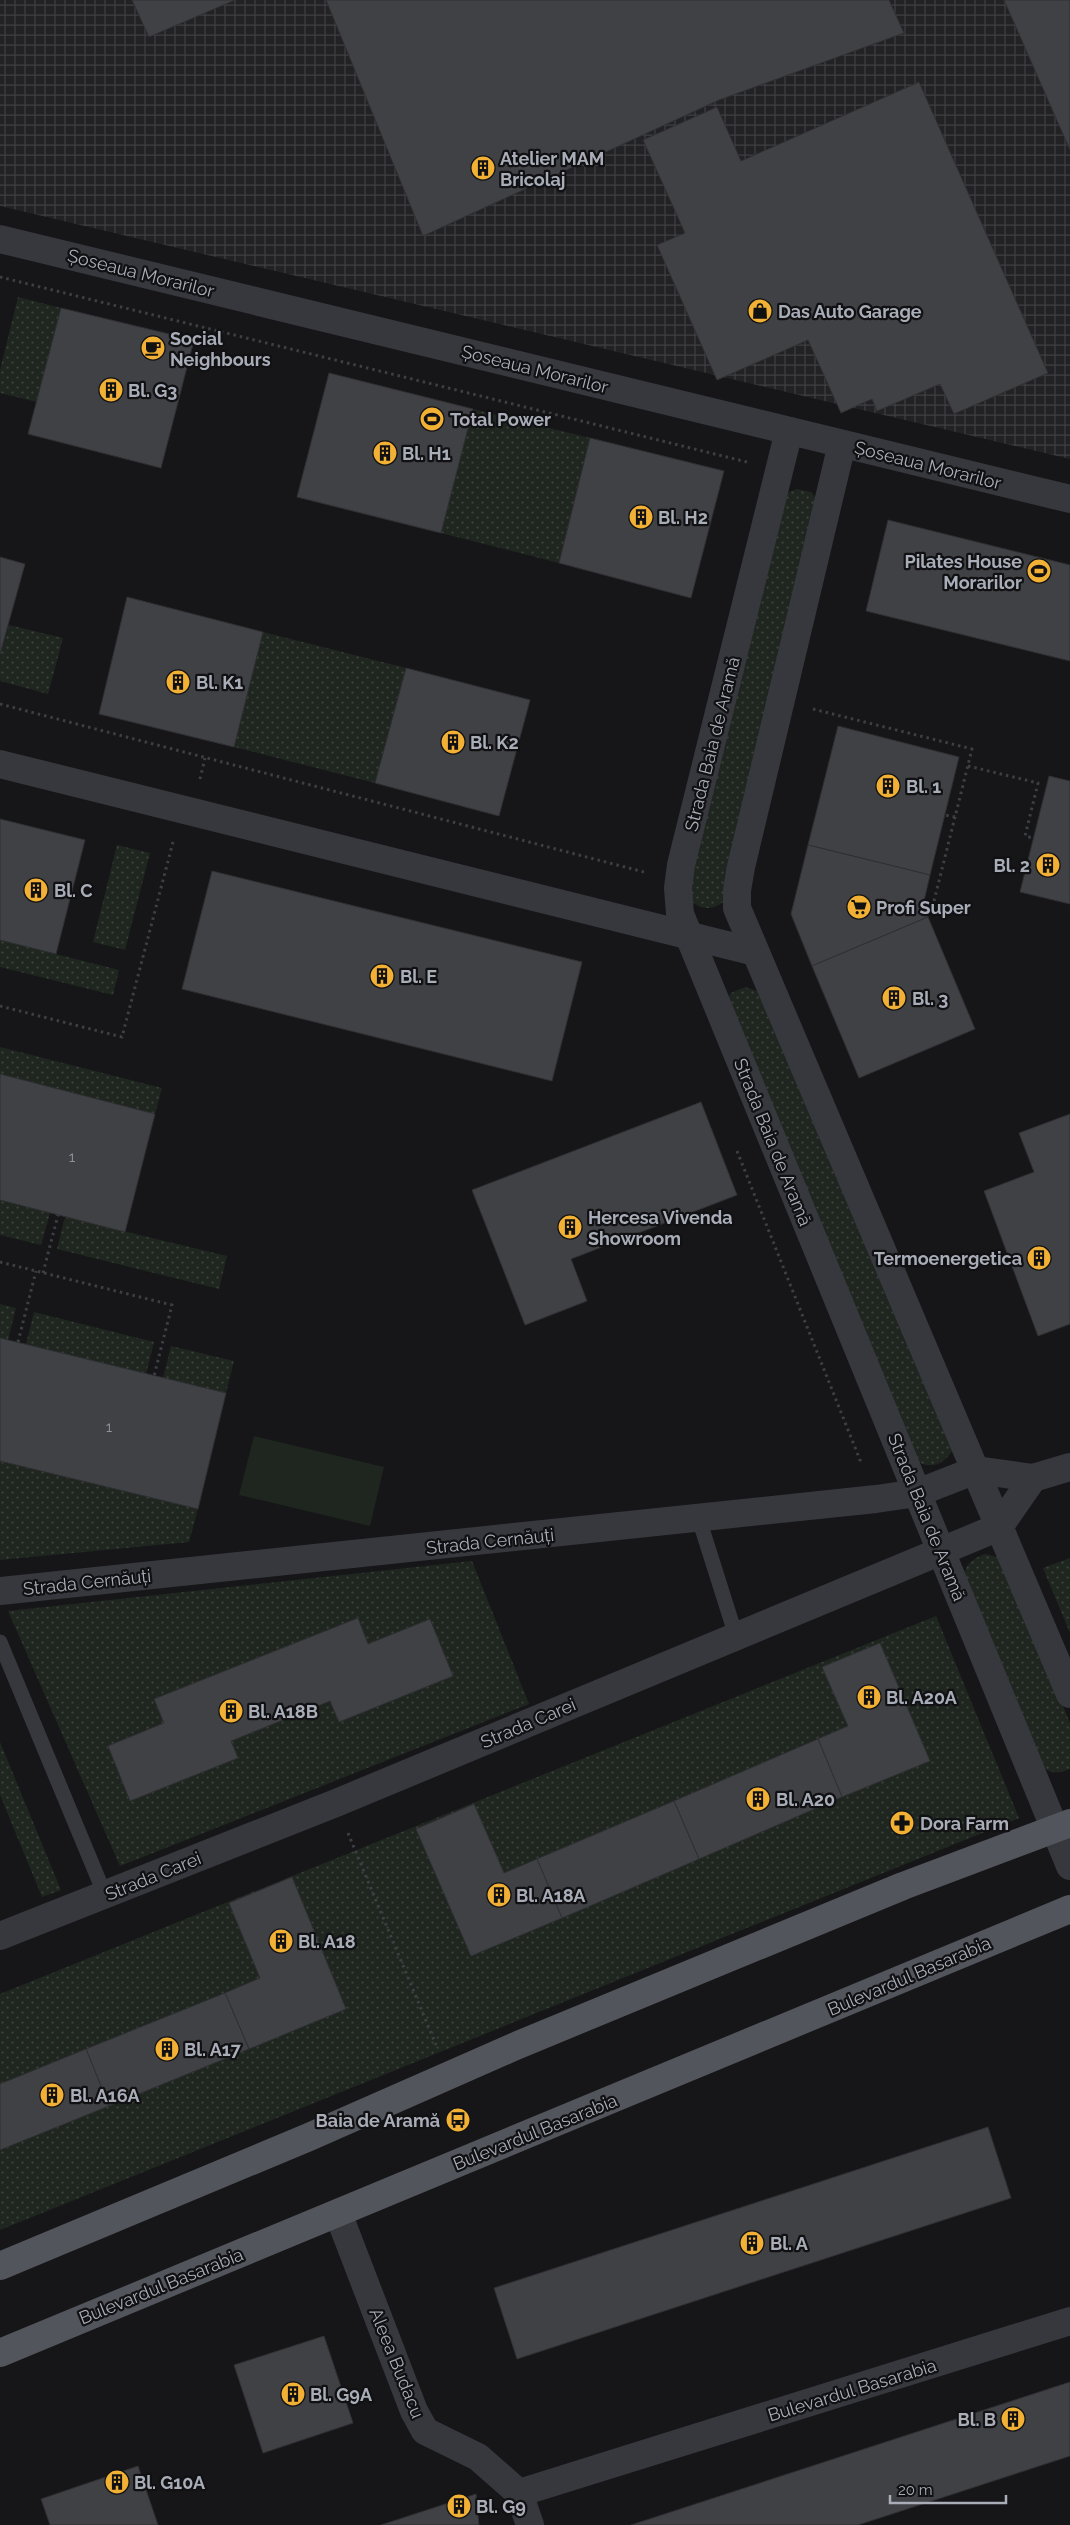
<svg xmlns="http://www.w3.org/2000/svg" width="1070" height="2525" viewBox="0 0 1070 2525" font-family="Raleway,sans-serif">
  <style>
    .industrial { fill: url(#industrial-grid) }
    .green { fill: url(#green-dots) }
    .pitch { fill: #1e261f }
    .building { fill: #404145; stroke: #303034 }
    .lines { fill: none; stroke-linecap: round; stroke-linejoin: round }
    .path { stroke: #3d3f44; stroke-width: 3; stroke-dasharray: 2.5 4; stroke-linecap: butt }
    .service { stroke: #37383d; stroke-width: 15 }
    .minor { stroke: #37383d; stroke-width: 28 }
    .primary { stroke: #53555c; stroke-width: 28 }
    .labels { text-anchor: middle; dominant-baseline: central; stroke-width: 4.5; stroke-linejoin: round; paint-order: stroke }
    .number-label { font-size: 15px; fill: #8e929b }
    .poi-label { font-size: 18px; font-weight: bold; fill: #a8adb8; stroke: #111113; text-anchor: start }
    .street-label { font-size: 18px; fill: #a8adb8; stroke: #111113 }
  </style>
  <defs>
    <pattern id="industrial-grid" width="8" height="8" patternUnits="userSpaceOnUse" patternTransform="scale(1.25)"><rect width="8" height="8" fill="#222225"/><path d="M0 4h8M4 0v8" fill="none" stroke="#3f3f43"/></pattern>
    <pattern id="green-dots" width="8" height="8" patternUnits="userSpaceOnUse" patternTransform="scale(1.25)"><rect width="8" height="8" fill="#1e261f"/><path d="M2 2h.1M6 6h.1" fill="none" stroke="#3c433d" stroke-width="1.8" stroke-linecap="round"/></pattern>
  </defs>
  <rect width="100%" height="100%" fill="#161618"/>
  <polygon class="industrial" points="0,0 1070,0 1070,459 0,206"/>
  <g class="green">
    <polygon points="18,297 61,308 37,402 0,393 0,370"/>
    <polygon points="473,409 590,438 559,563 441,533"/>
    <path d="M797,489l14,3 8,10 -92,396c-12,14 -28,13 -40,-1l99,-404z"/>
    <polygon points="9,625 63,638 48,694 0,681 0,654"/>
    <polygon points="263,632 406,668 375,783 234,747"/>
    <polygon points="117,845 150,853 125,950 93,942"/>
    <polygon points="0,940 119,970 113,995 0,967"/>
    <path d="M745,987l12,4 195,460c-10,16 -25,19 -40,7l-187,-455 6,-10z"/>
    <polygon points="0,1047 162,1088 155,1114 0,1074"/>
    <polygon points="0,1200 50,1213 41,1245 0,1235"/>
    <polygon points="65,1217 227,1256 219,1289 57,1249"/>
    <polygon points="0,1304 16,1308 8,1340 0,1338"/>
    <polygon points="34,1312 154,1342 146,1374 26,1344"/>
    <polygon points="171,1346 234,1361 226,1393 163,1378"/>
    <polygon points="0,1461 198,1509 189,1542 0,1560"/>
    <path d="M985,1554l12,3 8,8 65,158v46c-13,5 -19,5 -31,-4l-75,-184c0,-16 6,-21 21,-27z"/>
    <polygon points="1070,1558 1070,1633 1043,1568"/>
    <polygon points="472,1561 529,1704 120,1866 8,1611"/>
    <polygon points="936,1616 1019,1818 0,2230 0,1994"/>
    <polygon points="0,1742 61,1890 42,1897 0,1795"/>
  </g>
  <polygon class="pitch" points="254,1436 384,1467 370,1526 239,1495"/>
  <g class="building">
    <polygon points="132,0 235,0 149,37"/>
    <polygon points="326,0 889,0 904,33 719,100 423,236"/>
    <polygon points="1004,0 1070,0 1070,150"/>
    <polygon points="919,82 1048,373 954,414 940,384 877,411 872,399 841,413 808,340 717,380 657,245 685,233 643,140 717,107 741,161"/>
    <polygon points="61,308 194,340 161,468 28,434"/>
    <polygon points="329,373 473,409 441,533 297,497"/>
    <polygon points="590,438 724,471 691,598 559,563"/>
    <polygon points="888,520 1070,565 1070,661 866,611"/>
    <polygon points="0,557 25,564 0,654"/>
    <polygon points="127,597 263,632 234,747 99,714"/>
    <polygon points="406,668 530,700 499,816 375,783"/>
    <polygon points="838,726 959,757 930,875 808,845"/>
    <polygon points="1049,776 1070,781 1070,904 1020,892"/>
    <polygon points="0,819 85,840 56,954 0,940"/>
    <polygon points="808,845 930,875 924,901 928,917 812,966 791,914"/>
    <polygon points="212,871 582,962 552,1081 182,989"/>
    <polygon points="928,917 975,1029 859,1078 812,966"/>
    <polygon points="0,1074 155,1114 125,1232 0,1200"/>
    <polygon points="701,1102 737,1195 571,1259 587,1301 525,1325 472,1190"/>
    <polygon points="1070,1114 1070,1324 1038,1336 984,1191 1034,1172 1019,1133"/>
    <polygon points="0,1338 226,1393 198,1509 0,1461"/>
    <polygon points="358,1618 368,1644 430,1619 453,1676 339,1722 330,1701 231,1741 238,1758 130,1801 108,1746 164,1723 154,1699"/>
    <polygon points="880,1643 930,1761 842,1797 818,1739 848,1726 822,1667"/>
    <polygon points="818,1739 842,1797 699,1859 674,1801"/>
    <polygon points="674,1801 699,1859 562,1918 537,1859"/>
    <polygon points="474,1804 504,1873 537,1859 562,1918 471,1956 416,1829"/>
    <polygon points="292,1877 346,2009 249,2049 225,1993 260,1978 229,1903"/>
    <polygon points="225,1993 249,2049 109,2106 86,2049"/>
    <polygon points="86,2049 109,2106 0,2150 0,2084"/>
    <polygon points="988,2127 1011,2198 517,2359 494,2288"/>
    <polygon points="324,2336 353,2423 263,2453 234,2365"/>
    <polygon points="1070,2382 1070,2456 858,2525 631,2525"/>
    <polygon points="138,2466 158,2525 50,2525 41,2499"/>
    <polygon points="476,2494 479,2525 381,2525"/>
  </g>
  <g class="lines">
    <g class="path">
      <polyline points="0,277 747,462"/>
      <polyline points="0,704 644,872 644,870"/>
      <polyline points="813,709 972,749 955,817 945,815"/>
      <polyline points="968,766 1038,783 1025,836 1033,838"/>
      <polyline points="200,779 205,758"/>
      <polyline points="934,901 955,817"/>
      <polyline points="0,1006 122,1037 173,842"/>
      <polyline points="737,1151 862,1465"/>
      <polyline points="0,1262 172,1305 154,1376"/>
      <polyline points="43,1273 58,1215"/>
      <polyline points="18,1342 36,1271"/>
      <polyline points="348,1833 436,2045"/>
    </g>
    <g class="service">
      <polyline points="699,1519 736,1636"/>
      <polyline points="0,1642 105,1895"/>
    </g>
    <g class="minor">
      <polyline points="0,239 1070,499"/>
      <polyline points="789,431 681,865 678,888 680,914 1070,1866"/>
      <polyline points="842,444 741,867 737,890 737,908 1070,1694"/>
      <polyline points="0,764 755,952"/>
      <polyline points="0,1591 876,1499 917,1493 976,1470 1033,1478 1070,1467"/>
      <polyline points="0,1936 336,1803 999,1527 1033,1478"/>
      <polyline points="338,2213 414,2411 425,2431 478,2457 519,2493 530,2525"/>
      <polyline points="519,2493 1070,2321"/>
    </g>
    <g class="primary">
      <polyline points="0,2266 309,2137 518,2045 903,1886 1070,1823"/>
      <polyline points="0,2353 1070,1909"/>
    </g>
  </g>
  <defs>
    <symbol id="building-disc" viewBox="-11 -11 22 22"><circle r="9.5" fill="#f2b134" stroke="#111113"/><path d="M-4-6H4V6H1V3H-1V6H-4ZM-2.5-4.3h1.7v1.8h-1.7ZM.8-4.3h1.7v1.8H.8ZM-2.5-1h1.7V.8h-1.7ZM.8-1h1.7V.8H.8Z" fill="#111"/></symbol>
    <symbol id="shop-disc" viewBox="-11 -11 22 22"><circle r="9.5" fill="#f2b134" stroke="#111113"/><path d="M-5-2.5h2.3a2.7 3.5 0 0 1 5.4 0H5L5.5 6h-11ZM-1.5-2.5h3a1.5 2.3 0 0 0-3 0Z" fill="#111"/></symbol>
    <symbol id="cafe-disc" viewBox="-11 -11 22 22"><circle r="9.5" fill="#f2b134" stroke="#111113"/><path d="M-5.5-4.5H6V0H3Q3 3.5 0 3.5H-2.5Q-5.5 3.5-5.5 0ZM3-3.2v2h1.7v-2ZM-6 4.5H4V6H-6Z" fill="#111"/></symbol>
    <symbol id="stadium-disc" viewBox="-11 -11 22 22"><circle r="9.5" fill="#f2b134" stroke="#111113"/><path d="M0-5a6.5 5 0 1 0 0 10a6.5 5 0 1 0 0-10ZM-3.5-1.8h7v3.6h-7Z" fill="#111"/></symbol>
    <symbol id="supermarket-disc" viewBox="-11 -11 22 22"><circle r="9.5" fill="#f2b134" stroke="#111113"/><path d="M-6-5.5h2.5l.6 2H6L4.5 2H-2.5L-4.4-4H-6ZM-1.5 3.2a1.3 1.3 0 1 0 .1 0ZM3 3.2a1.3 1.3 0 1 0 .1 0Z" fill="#111"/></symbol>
    <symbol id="pharmacy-disc" viewBox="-11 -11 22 22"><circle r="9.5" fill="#f2b134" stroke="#111113"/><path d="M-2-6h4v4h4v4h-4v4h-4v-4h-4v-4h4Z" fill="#111"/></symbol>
    <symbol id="bus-disc" viewBox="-11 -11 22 22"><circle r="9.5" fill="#f2b134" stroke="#111113"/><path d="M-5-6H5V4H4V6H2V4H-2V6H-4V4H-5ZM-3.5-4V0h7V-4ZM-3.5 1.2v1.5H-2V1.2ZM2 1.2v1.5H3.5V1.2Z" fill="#111"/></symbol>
  </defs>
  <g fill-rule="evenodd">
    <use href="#building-disc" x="469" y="154" width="28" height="28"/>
    <use href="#shop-disc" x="746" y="297" width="28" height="28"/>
    <use href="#cafe-disc" x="139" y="334" width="28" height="28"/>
    <use href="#building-disc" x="97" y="376" width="28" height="28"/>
    <use href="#stadium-disc" x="418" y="405" width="28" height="28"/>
    <use href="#building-disc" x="371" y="439" width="28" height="28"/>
    <use href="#building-disc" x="627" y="503" width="28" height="28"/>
    <use href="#stadium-disc" x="1025" y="557" width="28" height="28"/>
    <use href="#building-disc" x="164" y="668" width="28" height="28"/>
    <use href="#building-disc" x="439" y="728" width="28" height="28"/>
    <use href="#building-disc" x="874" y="772" width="28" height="28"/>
    <use href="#building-disc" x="1034" y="851" width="28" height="28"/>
    <use href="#building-disc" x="22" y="876" width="28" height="28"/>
    <use href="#supermarket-disc" x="845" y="893" width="28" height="28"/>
    <use href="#building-disc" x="368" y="962" width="28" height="28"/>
    <use href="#building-disc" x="880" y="984" width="28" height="28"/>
    <use href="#building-disc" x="556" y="1213" width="28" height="28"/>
    <use href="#building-disc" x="1025" y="1244" width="28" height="28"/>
    <use href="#building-disc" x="855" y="1683" width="28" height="28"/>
    <use href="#building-disc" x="217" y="1697" width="28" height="28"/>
    <use href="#building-disc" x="744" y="1785" width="28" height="28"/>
    <use href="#pharmacy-disc" x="888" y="1809" width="28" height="28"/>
    <use href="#building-disc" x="485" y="1881" width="28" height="28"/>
    <use href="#building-disc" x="267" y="1927" width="28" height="28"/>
    <use href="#building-disc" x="153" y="2035" width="28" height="28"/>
    <use href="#building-disc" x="38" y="2081" width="28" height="28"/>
    <use href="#bus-disc" x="444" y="2106" width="28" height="28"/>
    <use href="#building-disc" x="738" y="2229" width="28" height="28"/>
    <use href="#building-disc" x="279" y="2380" width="28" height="28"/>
    <use href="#building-disc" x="999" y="2405" width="28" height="28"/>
    <use href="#building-disc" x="103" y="2468" width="28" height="28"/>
    <use href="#building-disc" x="445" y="2492" width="28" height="28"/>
  </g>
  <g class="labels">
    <g class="number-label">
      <text x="72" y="1157">1</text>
      <text x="109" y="1427">1</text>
    </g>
    <g class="poi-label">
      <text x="500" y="158">Atelier MAM<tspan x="500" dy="21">Bricolaj</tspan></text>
      <text x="778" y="311">Das Auto Garage</text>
      <text x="170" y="338">Social<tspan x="170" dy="21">Neighbours</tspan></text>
      <text x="128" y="390">Bl. G3</text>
      <text x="450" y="419">Total Power</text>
      <text x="402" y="453">Bl. H1</text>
      <text x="658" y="517">Bl. H2</text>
      <text x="1022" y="561" text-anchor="end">Pilates House<tspan x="1022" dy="21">Morarilor</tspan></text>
      <text x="196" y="682">Bl. K1</text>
      <text x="470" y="742">Bl. K2</text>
      <text x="906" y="786">Bl. 1</text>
      <text x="1030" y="865" text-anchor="end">Bl. 2</text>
      <text x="54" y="890">Bl. C</text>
      <text x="876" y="907">Profi Super</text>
      <text x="400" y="976">Bl. E</text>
      <text x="912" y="998">Bl. 3</text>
      <text x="588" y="1217">Hercesa Vivenda<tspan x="588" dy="21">Showroom</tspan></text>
      <text x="1022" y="1258" text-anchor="end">Termoenergetica</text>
      <text x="886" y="1697">Bl. A20A</text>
      <text x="248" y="1711">Bl. A18B</text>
      <text x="776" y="1799">Bl. A20</text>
      <text x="920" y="1823">Dora Farm</text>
      <text x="516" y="1895">Bl. A18A</text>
      <text x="298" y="1941">Bl. A18</text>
      <text x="184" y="2049">Bl. A17</text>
      <text x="70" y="2095">Bl. A16A</text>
      <text x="440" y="2120" text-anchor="end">Baia de Aramă</text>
      <text x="770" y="2243">Bl. A</text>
      <text x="310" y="2394">Bl. G9A</text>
      <text x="996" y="2419" text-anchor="end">Bl. B</text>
      <text x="134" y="2482">Bl. G10A</text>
      <text x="476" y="2506">Bl. G9</text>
    </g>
    <g class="street-label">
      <text transform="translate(141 273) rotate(14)">Șoseaua Morarilor</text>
      <text transform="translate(535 369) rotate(14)">Șoseaua Morarilor</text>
      <text transform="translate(928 465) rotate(14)">Șoseaua Morarilor</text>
      <text transform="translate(712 744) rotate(-76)">Strada Baia de Aramă</text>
      <text transform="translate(773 1142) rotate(68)">Strada Baia de Aramă</text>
      <text transform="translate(927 1517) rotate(68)">Strada Baia de Aramă</text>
      <text transform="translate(490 1541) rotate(-6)">Strada Cernăuți</text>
      <text transform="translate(87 1582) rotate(-6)">Strada Cernăuți</text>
      <text transform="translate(528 1723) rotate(-23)">Strada Carei</text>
      <text transform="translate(153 1876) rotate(-22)">Strada Carei</text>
      <text transform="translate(909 1976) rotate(-23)">Bulevardul Basarabia</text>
      <text transform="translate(535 2132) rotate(-22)">Bulevardul Basarabia</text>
      <text transform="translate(161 2286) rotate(-22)">Bulevardul Basarabia</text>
      <text transform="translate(397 2363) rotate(68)">Aleea Budacu</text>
      <text transform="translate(852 2390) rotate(-17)">Bulevardul Basarabia</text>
    </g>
  </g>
  <path d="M890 2495v8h116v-8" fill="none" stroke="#a8adb8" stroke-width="2.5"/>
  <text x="898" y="2495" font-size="15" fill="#a8adb8" stroke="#111113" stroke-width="4" paint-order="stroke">20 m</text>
</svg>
